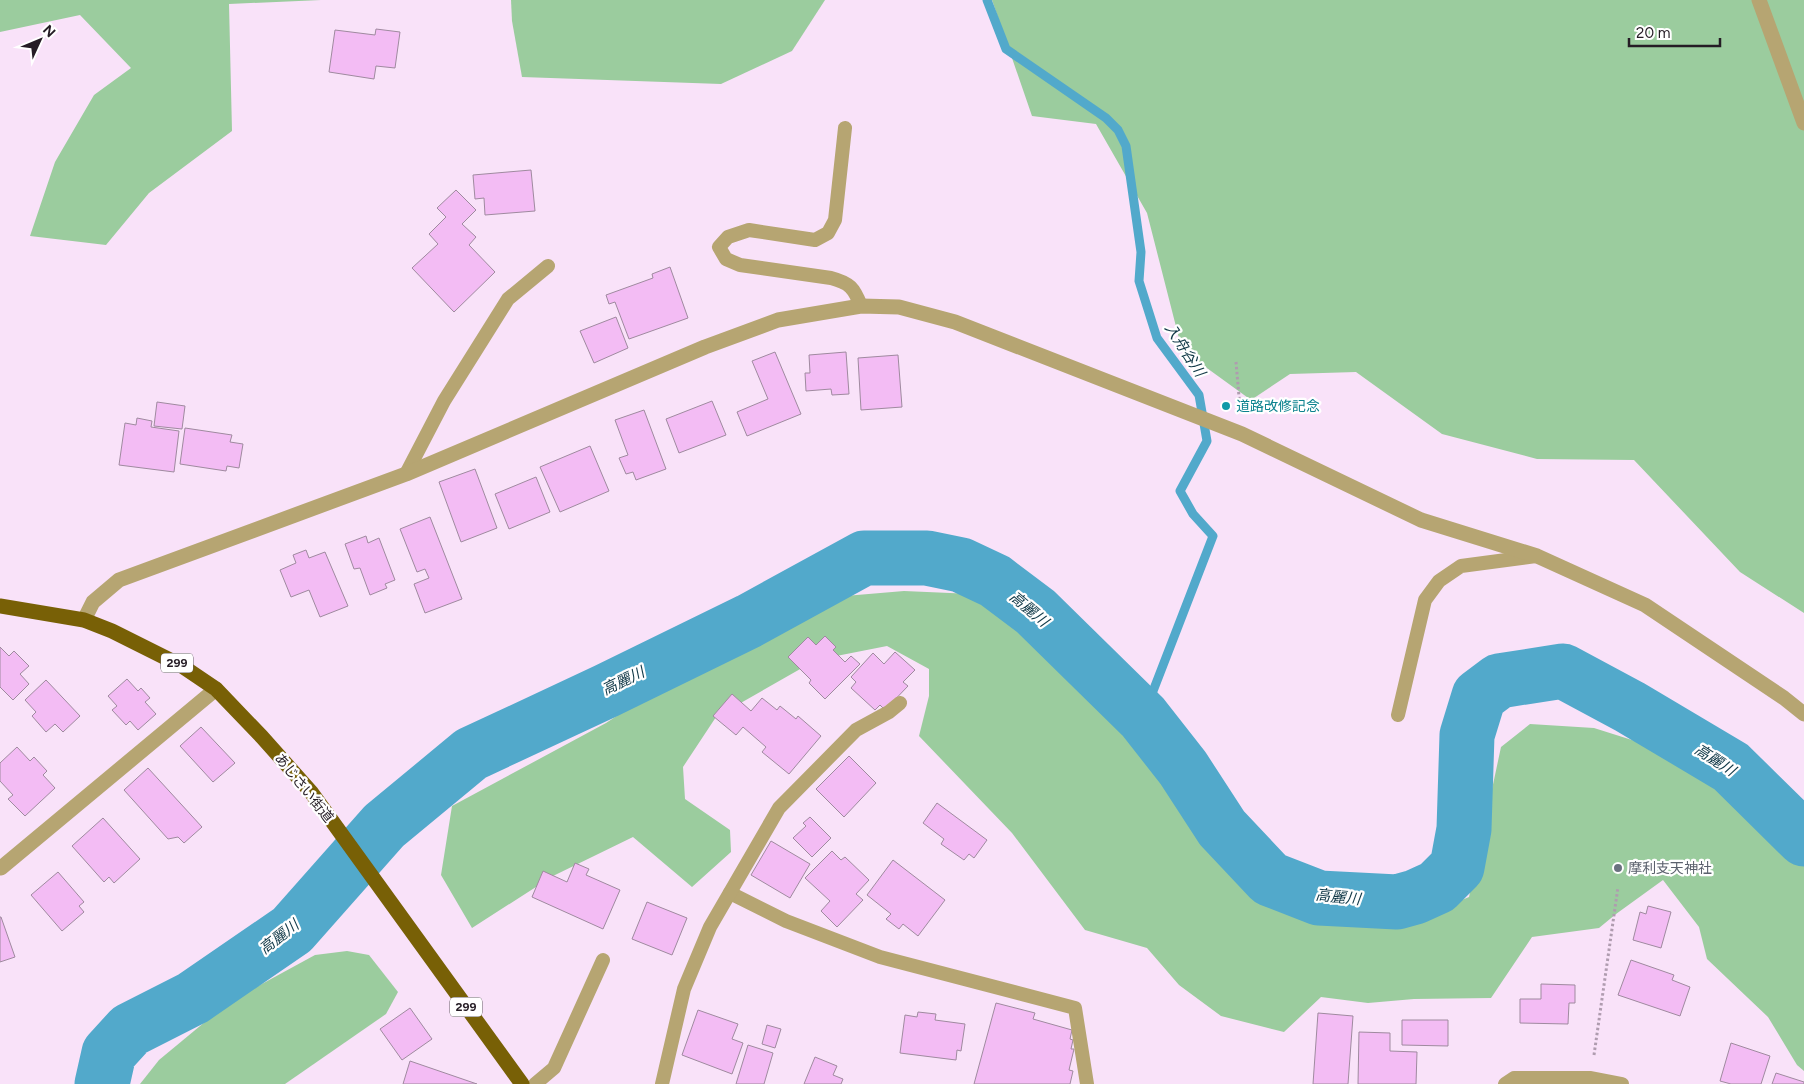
<svg xmlns="http://www.w3.org/2000/svg" width="1804" height="1084" viewBox="0 0 1804 1084" font-family="Figtree,'Noto Sans JP',sans-serif">
  <style>
    .green { fill: #9bcc9e }
    .lines { fill: none; stroke-linecap: round; stroke-linejoin: round }
    .stream { stroke: #52a9cb; stroke-width: 9 }
    .river { stroke: #52a9cb; stroke-width: 55 }
    .building { fill: #f3bcf4; stroke: #9f8a9f }
    .path { stroke: #af9caf; stroke-width: 3; stroke-dasharray: 2.5 2.5; stroke-linecap: butt }
    .service { stroke: #b6a572; stroke-width: 14 }
    .minor { stroke: #b6a572; stroke-width: 15 }
    .trunk { stroke: #786006; stroke-width: 15 }
    .culture-dot { fill: #0f9aa8; stroke: #fff; stroke-width: 2 }
    .worship-dot { fill: #6b7280; stroke: #fff; stroke-width: 2 }
    .labels { text-anchor: middle; dominant-baseline: central; stroke-width: 4.5; stroke-linejoin: round; paint-order: stroke }
    .shield { fill: #fff; stroke: #666066; stroke-width: 1 }
    .shield-label { font-size: 12px; font-weight: bold; fill: #251c25 }
    .culture-label { font-size: 14px; fill: #0d838f; stroke: #fff; text-anchor: start }
    .street-label { font-size: 14px; fill: #251c25; stroke: #fff }
    .worship-label { font-size: 14px; fill: #5b616d; stroke: #fff; text-anchor: start }
    .water-label { font-size: 15px; font-style: italic; fill: #0f3746; stroke: #fff }
  </style>
  <rect width="100%" height="100%" fill="#f9e2f9"/>
  <g class="green">
    <polygon points="0,0 321,0 229,4 232,131 149,193 106,245 30,236 55,162 94,95 131,68 80,15 0,32"/>
    <polygon points="511,0 825,0 792,51 721,84 522,77 512,21"/>
    <polygon points="992,0 1804,0 1804,613 1740,572 1634,460 1537,459 1442,434 1356,372 1290,374 1251,400 1182,350 1147,213 1096,124 1032,116"/>
    <polygon points="904,591 973,594 1023,625 1172,779 1210,840 1261,893 1315,907 1414,920 1469,897 1501,747 1530,724 1594,728 1670,752 1749,802 1804,859 1804,1071 1797,1065 1768,1017 1707,959 1699,927 1663,880 1616,914 1599,928 1532,937 1491,998 1414,999 1368,1003 1321,997 1284,1032 1221,1016 1179,985 1147,948 1085,930 1012,833 919,736 929,696 929,669 887,646 816,660 716,717 683,767 685,799 730,830 731,852 692,887 633,837 553,876 472,928 441,875 452,806 606,723 742,634 845,596"/>
    <polygon points="347,951 369,955 398,992 386,1014 285,1084 140,1084 159,1060 229,1002 315,955"/>
  </g>
  <g class="lines">
    <polyline class="stream" points="987,0 1006,49 1106,118 1118,130 1126,146 1141,252 1139,281 1157,338 1199,395 1207,441 1180,491 1193,514 1213,536 1143,717"/>
    <polyline class="river" points="102,1084 109,1053 130,1030 193,998 292,930 384,826 471,754 606,691 749,621 864,558 927,558 961,565 995,581 1036,612 1143,717 1183,768 1222,828 1270,879 1319,898 1397,902 1415,897 1437,887 1457,867 1464,829 1467,735 1479,696 1499,681 1563,671 1630,707 1731,767 1804,839"/>
  </g>
  <g class="building">
    <polygon points="376,29 400,32 395,68 376,66 374,79 329,72 335,30 375,35"/>
    <polygon points="531,170 535,211 485,215 484,198 475,199 473,175"/>
    <polygon points="456,190 476,210 462,224 476,237 469,245 495,272 454,312 412,268 438,244 429,234 446,217 437,208"/>
    <polygon points="670,267 688,318 629,339 615,302 609,304 606,295 653,278 652,274"/>
    <polygon points="616,317 628,348 594,363 580,331"/>
    <polygon points="775,352 801,414 747,436 737,412 768,399 752,361"/>
    <polygon points="846,352 849,394 832,395 831,389 806,391 805,373 810,373 809,355"/>
    <polygon points="898,355 902,407 861,410 858,358"/>
    <polygon points="712,401 726,435 679,453 666,419"/>
    <polygon points="157,402 185,406 182,429 154,426"/>
    <polygon points="644,410 666,469 636,480 633,472 626,474 619,458 628,455 615,420"/>
    <polygon points="137,418 152,421 151,427 179,431 174,472 119,465 125,423 136,425"/>
    <polygon points="185,428 232,435 230,442 243,444 239,468 227,466 226,471 180,464"/>
    <polygon points="590,446 609,491 560,512 540,467"/>
    <polygon points="475,469 497,528 461,542 439,482"/>
    <polygon points="536,477 550,512 509,529 495,494"/>
    <polygon points="430,517 462,599 425,613 414,584 429,578 425,569 417,572 400,529"/>
    <polygon points="366,536 368,543 379,538 395,580 385,584 387,588 370,595 360,568 354,569 345,544"/>
    <polygon points="306,550 309,558 325,552 348,606 320,617 309,590 291,597 280,570 296,563 293,555"/>
    <polygon points="825,636 836,647 833,650 845,662 851,656 860,664 825,699 809,683 811,680 788,657 808,637 816,645"/>
    <polygon points="0,647 9,656 14,651 29,666 20,674 29,684 13,700 0,687"/>
    <polygon points="895,652 915,670 903,682 908,686 885,710 880,705 875,710 851,688 856,682 851,677 873,653 884,664"/>
    <polygon points="127,679 138,691 141,688 150,698 145,702 156,714 138,730 130,721 126,725 112,710 117,706 108,696"/>
    <polygon points="46,680 80,716 63,732 55,724 46,732 32,716 36,712 25,700"/>
    <polygon points="732,694 751,711 762,698 777,710 780,706 796,719 798,716 821,736 789,774 762,752 766,747 743,727 736,735 713,716"/>
    <polygon points="201,727 235,763 213,782 180,746"/>
    <polygon points="17,747 30,761 34,757 47,771 43,775 55,788 25,816 8,799 13,795 0,781 0,763"/>
    <polygon points="849,756 876,783 844,817 816,789"/>
    <polygon points="148,768 202,827 184,843 178,837 168,839 124,790"/>
    <polygon points="937,803 987,840 974,858 969,854 964,860 941,844 944,839 923,823"/>
    <polygon points="810,817 831,838 812,857 793,838 806,826 803,823"/>
    <polygon points="103,818 140,859 114,883 109,877 104,882 72,846"/>
    <polygon points="771,841 810,864 790,898 751,875"/>
    <polygon points="832,851 841,860 845,857 869,880 856,894 863,900 837,927 821,911 830,901 805,878"/>
    <polygon points="893,860 945,900 918,936 903,924 899,929 886,919 891,914 867,895"/>
    <polygon points="575,863 589,869 586,875 620,890 603,929 532,897 543,871 567,882"/>
    <polygon points="58,872 84,902 79,906 84,912 62,931 31,895"/>
    <polygon points="647,902 687,918 672,955 632,939"/>
    <polygon points="1648,906 1671,912 1661,948 1633,940 1640,912 1646,914"/>
    <polygon points="0,917 1,917 15,957 0,962"/>
    <polygon points="1631,960 1674,975 1672,980 1690,987 1680,1016 1618,995"/>
    <polygon points="1541,984 1575,985 1575,1003 1569,1003 1568,1024 1520,1023 1520,999 1541,999"/>
    <polygon points="996,1003 1035,1013 1033,1019 1072,1030 1070,1039 1073,1040 1071,1049 1074,1049 1069,1070 1073,1071 1070,1084 974,1084"/>
    <polygon points="410,1008 432,1039 402,1060 380,1029"/>
    <polygon points="698,1010 738,1024 732,1039 743,1043 732,1074 682,1055"/>
    <polygon points="918,1012 936,1014 935,1020 965,1024 961,1051 957,1050 956,1060 900,1053 905,1015 917,1017"/>
    <polygon points="1318,1013 1353,1016 1348,1084 1313,1084"/>
    <polygon points="1402,1020 1448,1020 1448,1046 1402,1045"/>
    <polygon points="767,1025 781,1029 775,1048 762,1044"/>
    <polygon points="1359,1032 1390,1033 1390,1051 1417,1052 1416,1084 1358,1084"/>
    <polygon points="1731,1043 1770,1056 1761,1084 1731,1084 1720,1081"/>
    <polygon points="748,1045 773,1053 764,1084 736,1084"/>
    <polygon points="815,1057 837,1066 833,1075 843,1079 841,1084 804,1084"/>
    <polygon points="410,1061 477,1084 403,1084"/>
    <polygon points="1776,1073 1804,1082 1804,1084 1772,1084"/>
  </g>
  <g class="lines">
    <g class="path">
      <polyline points="1236,362 1240,408"/>
      <polyline points="1594,1055 1618,887"/>
    </g>
    <g class="service">
      <path d="M845,128l-10,92 -7,13 -13,7 -66,-10 -21,7 -9,10 7,12 14,6 91,13c19,5 23,10 30,28"/>
      <polyline points="406,474 444,401 508,299 548,266"/>
      <polyline points="1398,715 1425,600 1439,581 1461,566 1536,556"/>
      <polyline points="730,893 786,921 880,957 1075,1008 1087,1084"/>
      <polyline points="535,1084 554,1068 603,960"/>
      <polyline points="662,1084 684,989 710,927 779,808 856,730 889,712 900,703"/>
      <polyline points="1505,1084 1514,1078 1591,1078 1622,1084"/>
    </g>
    <g class="minor">
      <polyline points="1759,0 1804,123"/>
      <polyline points="84,620 93,602 119,580 406,474 705,347 778,320 861,306 899,307 955,322 1242,434 1421,520 1537,556 1645,605 1784,698 1804,714"/>
      <polyline points="1,868 216,689"/>
    </g>
    <polyline class="trunk" points="0,606 84,620 112,631 182,666 216,689 262,737 311,792 522,1084"/>
  </g>
  <circle class="culture-dot" cx="1226" cy="406" r="5"/>
  <circle class="worship-dot" cx="1618" cy="868" r="5"/>
  <g class="labels">
    <g class="shield">
      <rect x="161" y="653.5" width="32" height="19" rx="4"/>
      <rect x="450" y="997.5" width="32" height="19" rx="4"/>
    </g>
    <g class="shield-label">
      <text x="177" y="663">299</text>
      <text x="466" y="1007">299</text>
    </g>
    <g class="culture-label">
      <text x="1236" y="406">道路改修記念</text>
    </g>
    <g class="street-label">
      <text transform="translate(304 788) rotate(51)">あじさい街道</text>
    </g>
    <g class="worship-label">
      <text x="1628" y="868">摩利支天神社</text>
    </g>
    <g class="water-label">
      <text transform="translate(1185 350) rotate(57)">入舟谷川</text>
      <text transform="translate(1029 609) rotate(40)">高麗川</text>
      <text transform="translate(623 681) rotate(-26)">高麗川</text>
      <text transform="translate(1715 760) rotate(33)">高麗川</text>
      <text transform="translate(1338 897) rotate(6)">高麗川</text>
      <text transform="translate(279 937) rotate(-38)">高麗川</text>
    </g>
  </g>
  <g transform="translate(40 40) rotate(46)" stroke="#ffffff" stroke-width="4" paint-order="stroke">
  <path d="M0-4L9 19L0 12L-9 19Z" fill="#251c25"/>
  <text y="-8" font-size="14" font-weight="bold" text-anchor="middle" fill="#251c25">N</text>
  </g>
  <path d="M1629 38v8h91v-8" fill="none" stroke="#251c25" stroke-width="2.5"/>
  <text x="1636" y="38" font-size="15" fill="#251c25" stroke="#ffffff" stroke-width="4" paint-order="stroke">20 m</text>
</svg>
